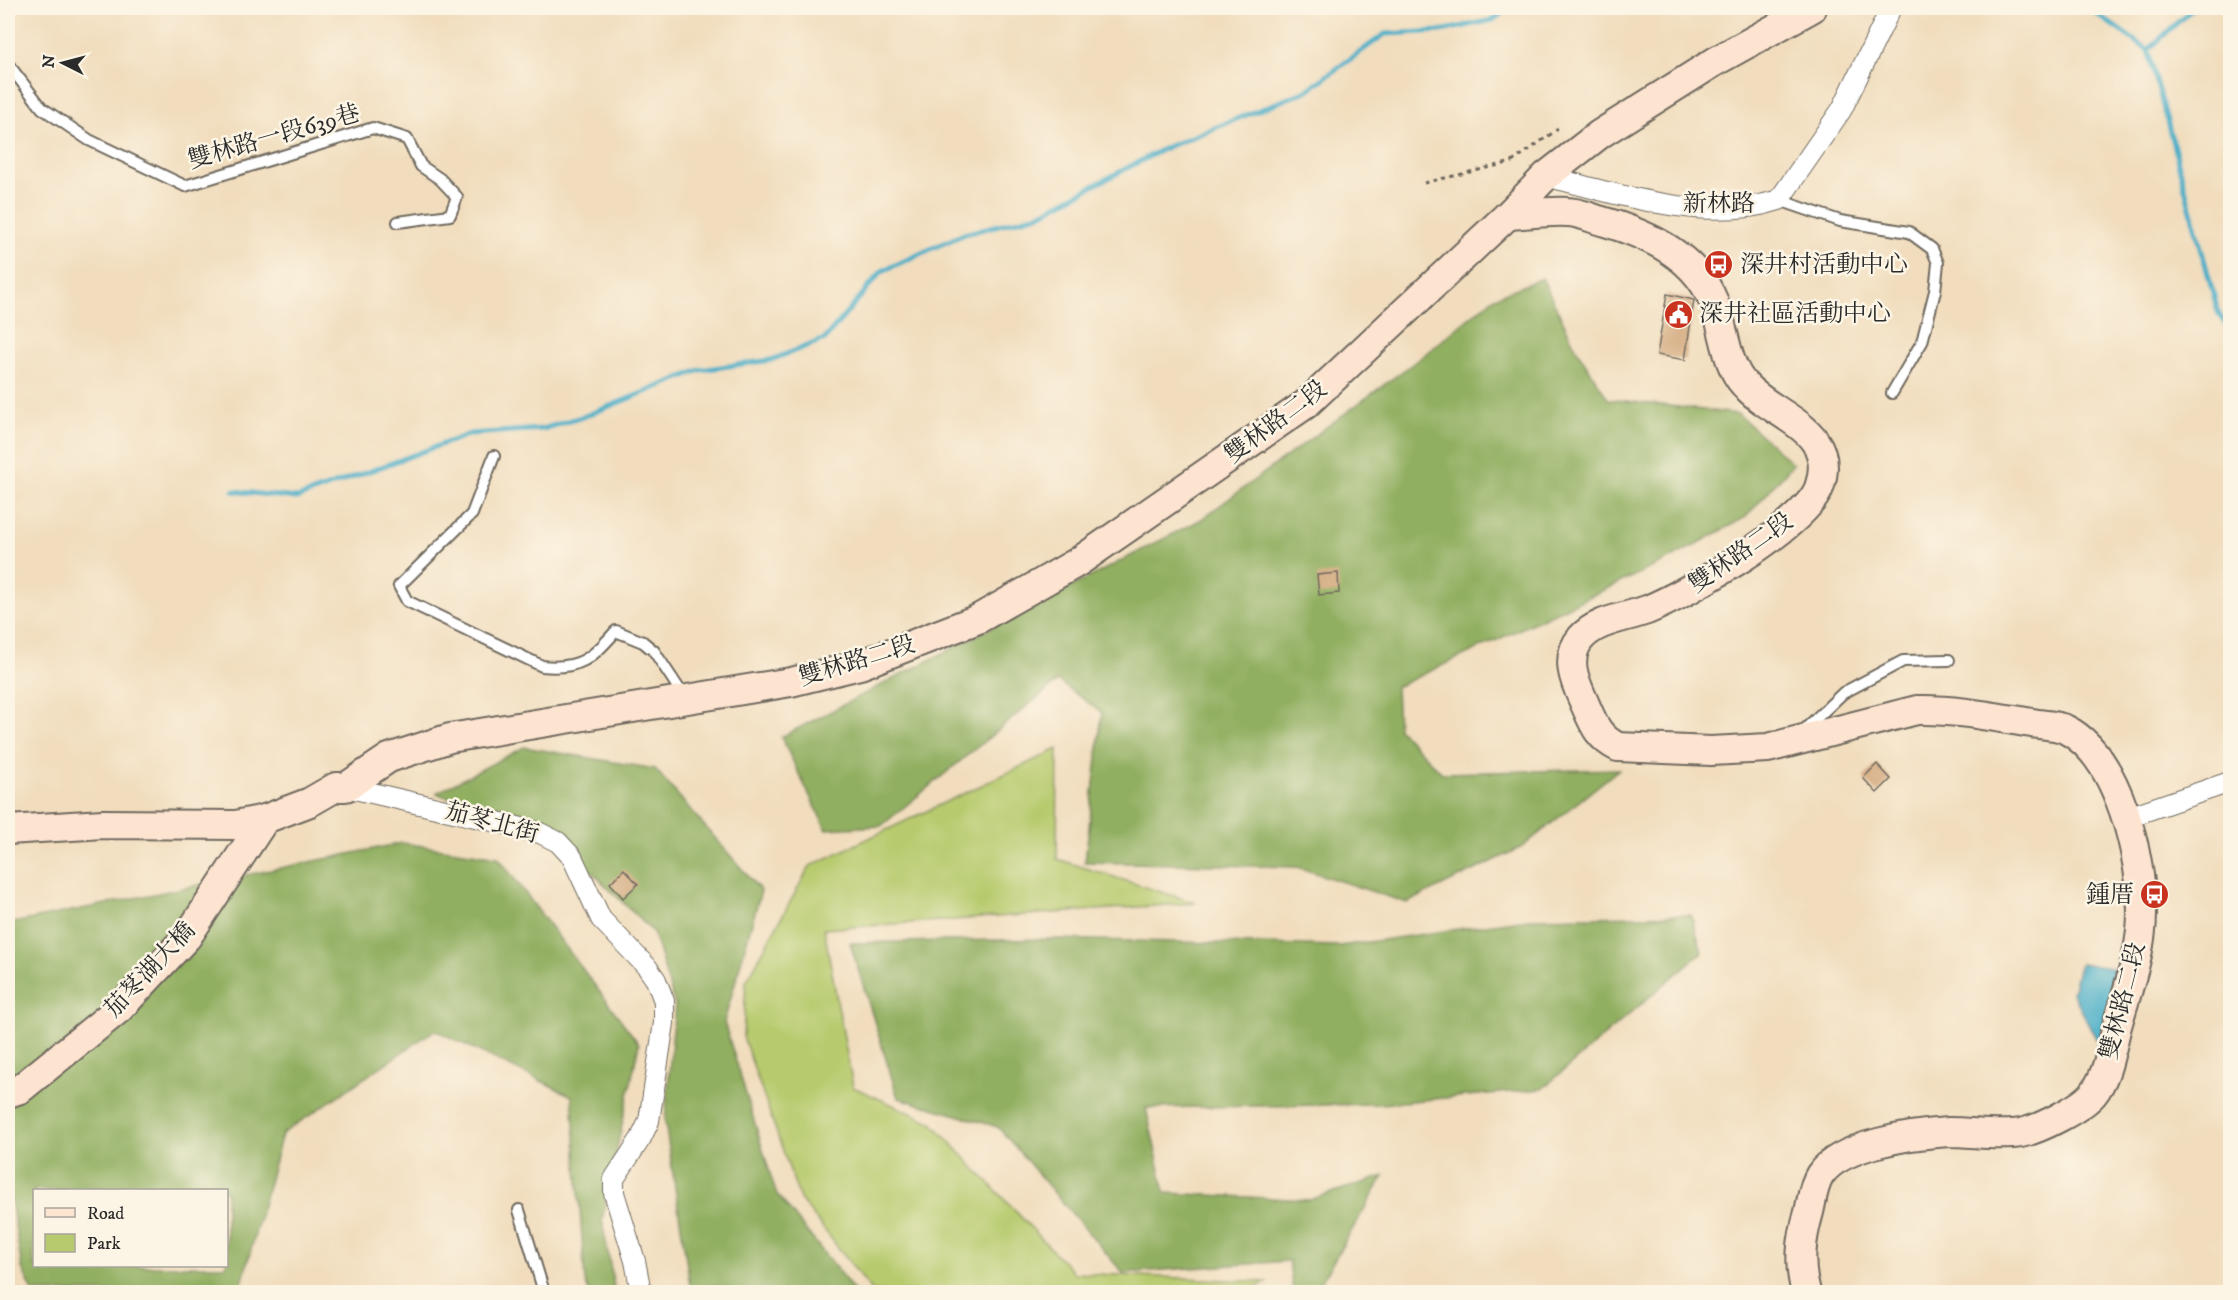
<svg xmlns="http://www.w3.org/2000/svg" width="2238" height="1300" viewBox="0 0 2238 1300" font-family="'IM FELL DW Pica','Noto Serif TC',serif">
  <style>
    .green { fill: #b7cb6e; stroke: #717b4c; stroke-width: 1.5 }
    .forest { fill: #91af61; stroke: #5e6d46; stroke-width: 1.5; fill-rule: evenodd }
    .water { fill: #47adc7; stroke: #396c79; stroke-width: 1.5 }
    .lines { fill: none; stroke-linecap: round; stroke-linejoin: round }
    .stream { stroke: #47adc7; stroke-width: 5 }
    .building { fill: #d3a87d }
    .lane-casing { stroke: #70695e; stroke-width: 14 }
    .street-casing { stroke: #70695e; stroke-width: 22 }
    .secondary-casing { stroke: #70695e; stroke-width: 32 }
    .path { stroke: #70695e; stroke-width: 3; stroke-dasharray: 4.5 4.5; stroke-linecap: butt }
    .lane { stroke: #fff; stroke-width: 10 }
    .street { stroke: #fff; stroke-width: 20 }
    .secondary { stroke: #fde4d1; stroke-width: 28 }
    .labels { text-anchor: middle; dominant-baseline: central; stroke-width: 5; stroke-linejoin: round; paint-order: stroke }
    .street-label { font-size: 24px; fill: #2b2b2b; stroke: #fcf5e5 }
    .poi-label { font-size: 24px; fill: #2b2b2b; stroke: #fcf5e5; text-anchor: start }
  </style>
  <rect width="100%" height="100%" fill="#fcf5e5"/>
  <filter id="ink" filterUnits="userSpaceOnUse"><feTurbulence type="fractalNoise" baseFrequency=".0167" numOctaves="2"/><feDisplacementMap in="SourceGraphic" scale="12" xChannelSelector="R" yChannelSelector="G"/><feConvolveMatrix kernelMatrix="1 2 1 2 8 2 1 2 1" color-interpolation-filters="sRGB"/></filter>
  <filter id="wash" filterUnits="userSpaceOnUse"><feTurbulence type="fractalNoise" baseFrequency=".008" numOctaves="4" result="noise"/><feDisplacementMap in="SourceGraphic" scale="24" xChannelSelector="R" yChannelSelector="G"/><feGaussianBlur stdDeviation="1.35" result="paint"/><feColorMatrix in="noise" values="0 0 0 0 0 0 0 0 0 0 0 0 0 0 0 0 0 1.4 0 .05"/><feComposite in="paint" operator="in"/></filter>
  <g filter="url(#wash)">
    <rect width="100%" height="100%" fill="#f1ddbd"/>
    <polygon class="green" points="1058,749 1057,859 1196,903 824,929 853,1087 931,1122 1074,1273 1268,1282 1245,1292 873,1292 800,1199 743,1037 746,982 810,866"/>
    <g class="forest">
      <polygon points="1542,278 1577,350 1608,399 1738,414 1793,464 1746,517 1670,559 1396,687 1398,729 1442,773 1619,769 1522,847 1407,903 1297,867 1085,862 1102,713 1058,681 881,826 826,829 781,737 1200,520 1419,359 1495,297"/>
      <polygon points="524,747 655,769 761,891 724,1022 776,1193 855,1292 691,1292 665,1122 675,1005 653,932 555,836 436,793"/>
      <path d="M402,843l96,14 141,187 -37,176 13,72h-26l-4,-11 -13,-185 -137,-66 -153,104 -40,149 13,9h-222l-11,-24 -14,-85v-259zM34,1190h192v76h-192z"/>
      <polygon points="1691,915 1702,952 1542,1089 1380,1104 1146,1108 1165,1193 1309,1200 1384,1176 1315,1292 1293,1292 1289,1261 1123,1273 998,1127 898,1098 850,943 1054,939 1340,946 1535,918"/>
    </g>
    <polygon class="water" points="2080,963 2117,969 2099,1044 2072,992"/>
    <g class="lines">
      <g class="stream">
        <polyline points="2088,8 2148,50 2219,315 2230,330"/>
        <polyline points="2148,50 2193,8"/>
        <polyline points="233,491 297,498 470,434 543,429 585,416 700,370 771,360 825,339 882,271 964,234 1038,215 1167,147 1306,91 1385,34 1441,31 1493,20 1509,8"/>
      </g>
    </g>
    <g id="blocks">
      <g class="building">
        <polygon points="1667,294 1694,300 1685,360 1657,355"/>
        <polygon points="1338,573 1339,593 1319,595 1317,575"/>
        <polygon points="1877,764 1891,779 1877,793 1863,778"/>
        <polygon points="624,869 638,884 623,898 610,883"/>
      </g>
    </g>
  </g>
  <g filter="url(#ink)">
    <use href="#blocks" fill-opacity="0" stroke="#70695e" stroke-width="1.5"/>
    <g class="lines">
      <defs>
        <g id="lane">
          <polyline points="8,64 42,108 89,140 185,186 373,128 407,139 421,166 440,179 457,197 450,215 398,222"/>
          <polyline points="1779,200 1840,221 1909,232 1932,249 1938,263 1935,291 1922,342 1892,393"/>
          <path d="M494,456l-22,58 -73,72 8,15 135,65c38,4 50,-8 74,-35l27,11 11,9 31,47"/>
          <polyline points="1802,732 1843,693 1903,661 1949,660"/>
          <polyline points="519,1210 544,1292"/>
        </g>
        <g id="street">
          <path d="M1546,176c71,18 161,48 233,24l63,-91 49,-101"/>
          <polyline points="346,787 510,825 540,833 558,842 572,857 601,919 647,967 656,980 664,1001 664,1023 649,1121 641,1138 614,1179 614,1193 635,1261 641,1292"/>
          <polyline points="2125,818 2230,782"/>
        </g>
        <g id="secondary">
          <path d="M1508,215c20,-1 40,-4 59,-3 12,0 24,6 35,9 48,14 97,36 114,87 9,24 10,56 28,76 29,34 96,44 75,104 -15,39 -133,106 -172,122 -22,8 -50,10 -66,28 -17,20 -6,44 3,64 9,20 13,35 34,45l93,4 57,-3 149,-38c39,-1 77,7 115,13 10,2 24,2 33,6 54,26 77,130 77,185 0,37 -15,76 -25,112 -6,22 -9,50 -24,68 -12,14 -53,35 -72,39 -23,4 -48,-1 -72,-1 -34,2 -109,12 -129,43 -7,11 -8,25 -11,37 -8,28 -11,52 -3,80"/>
          <polyline points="8,830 103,824 236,825 265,819 310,802 336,787 346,787 389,758 450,738 791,682 860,665 978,619 1078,562 1306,404 1508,215 1546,176 1600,134 1716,61 1812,8"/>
          <polyline points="8,1093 20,1089 120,1008 187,937 265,819"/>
        </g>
      </defs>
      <use href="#lane" class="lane-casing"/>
      <use href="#street" class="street-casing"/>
      <use href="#secondary" class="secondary-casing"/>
      <polyline class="path" points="1424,183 1512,162 1558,129"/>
      <use href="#lane" class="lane"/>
      <use href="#street" class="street"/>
      <use href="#secondary" class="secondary"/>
    </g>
  </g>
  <defs>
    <symbol id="bus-disc" viewBox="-11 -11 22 22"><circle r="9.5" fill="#c8321e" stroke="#fcf5e5"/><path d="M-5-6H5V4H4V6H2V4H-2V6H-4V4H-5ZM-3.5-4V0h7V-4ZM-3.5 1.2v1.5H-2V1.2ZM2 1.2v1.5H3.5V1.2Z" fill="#fff"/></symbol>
    <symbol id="civic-disc" viewBox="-11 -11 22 22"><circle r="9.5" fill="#c8321e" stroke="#fcf5e5"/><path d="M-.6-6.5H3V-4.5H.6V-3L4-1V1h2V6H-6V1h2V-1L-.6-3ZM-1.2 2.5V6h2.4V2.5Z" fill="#fff"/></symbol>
  </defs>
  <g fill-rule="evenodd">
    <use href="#bus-disc" x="1702" y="248" width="33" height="33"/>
    <use href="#civic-disc" x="1662" y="298" width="33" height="33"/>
    <use href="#bus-disc" x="2138" y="878" width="33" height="33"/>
  </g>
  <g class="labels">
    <g class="street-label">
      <text transform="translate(274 137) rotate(-16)">雙林路一段639巷</text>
      <text x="1719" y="204">新林路</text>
      <text transform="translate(1276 422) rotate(-37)">雙林路二段</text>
      <text transform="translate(1741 553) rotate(-35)">雙林路二段</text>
      <text transform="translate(857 661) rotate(-17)">雙林路二段</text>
      <text transform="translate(492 823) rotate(15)">茄苳北街</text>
      <text transform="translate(150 970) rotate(-47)">茄苳湖大橋</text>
      <text transform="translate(2123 1001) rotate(-76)">雙林路二段</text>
    </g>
    <g class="poi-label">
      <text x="1740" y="265">深井村活動中心</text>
      <text x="1699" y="314">深井社區活動中心</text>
      <text x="2134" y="895" text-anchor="end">鍾厝</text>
    </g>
  </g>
  <rect width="2238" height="1300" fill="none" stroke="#fcf5e5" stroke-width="30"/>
  <rect x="33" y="1189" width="195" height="78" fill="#fcf5e5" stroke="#a8a49b" stroke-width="1.5"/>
  <rect x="45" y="1208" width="30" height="9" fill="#fde4d1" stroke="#a8a49b" stroke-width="1.5"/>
  <text x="87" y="1219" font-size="18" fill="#2b2b2b">Road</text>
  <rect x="45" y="1234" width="30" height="18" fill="#b7cb6e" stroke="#a8a49b" stroke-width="1.5"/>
  <text x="87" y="1249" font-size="18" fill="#2b2b2b">Park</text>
  <g transform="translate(63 63) rotate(276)" stroke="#fcf5e5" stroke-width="4.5" paint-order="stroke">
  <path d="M0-4.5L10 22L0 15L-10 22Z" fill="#2b2b2b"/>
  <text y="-9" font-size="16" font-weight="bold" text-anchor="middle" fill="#2b2b2b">N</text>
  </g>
</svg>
